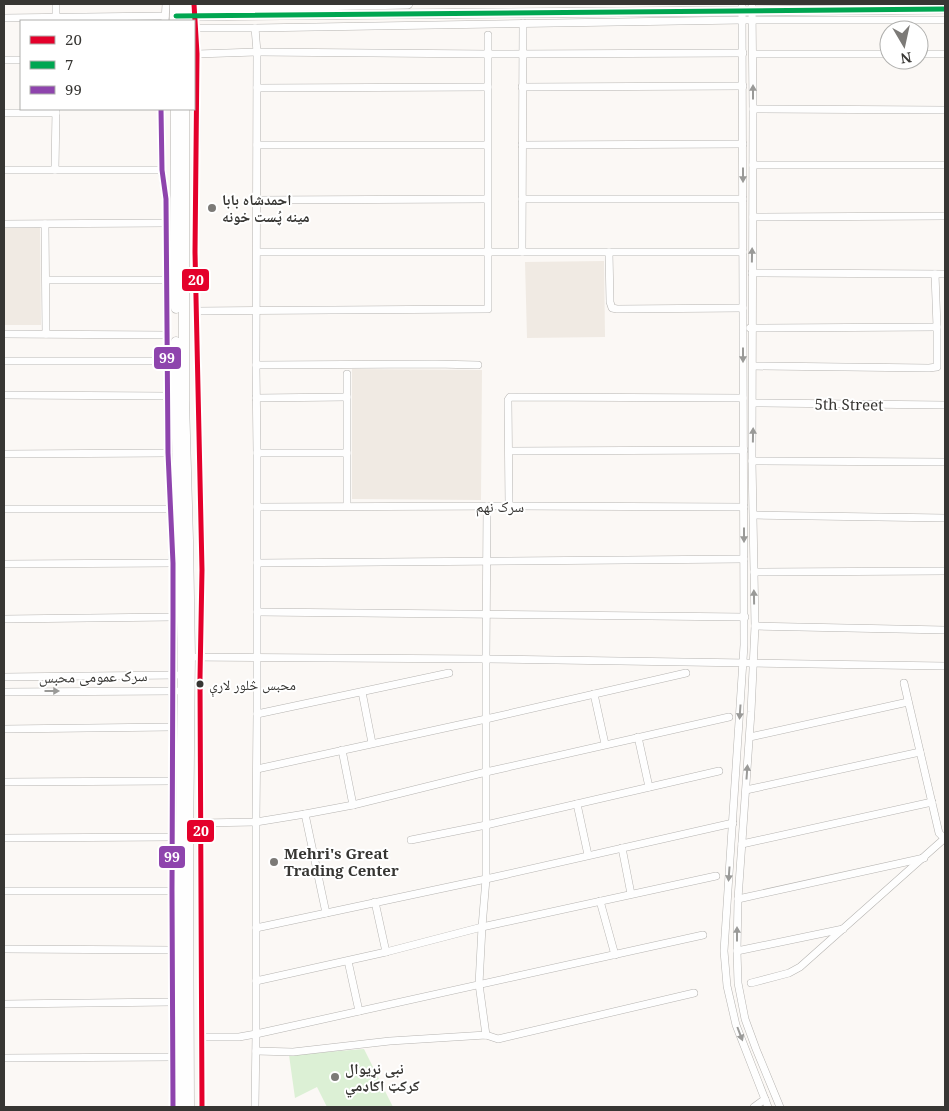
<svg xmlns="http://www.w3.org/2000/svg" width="949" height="1111" viewBox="0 0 949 1111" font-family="'Noto Serif','Noto Naskh Arabic',serif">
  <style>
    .built { fill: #f0eae3 }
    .green { fill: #dcf0d5 }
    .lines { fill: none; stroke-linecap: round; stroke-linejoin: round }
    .minor-casing { stroke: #b6b4b1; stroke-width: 8 }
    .major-casing { stroke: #b6b4b1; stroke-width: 10 }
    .highway-casing { stroke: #b6b4b1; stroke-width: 11 }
    .minor { stroke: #fefefe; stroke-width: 7 }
    .major { stroke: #fefefe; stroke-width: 9 }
    .highway { stroke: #fefefe; stroke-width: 10 }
    .bus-1-casing { stroke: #fff; stroke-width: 9 }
    .bus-2-casing { stroke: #fff; stroke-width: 9 }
    .bus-3-casing { stroke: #fff; stroke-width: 9 }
    .bus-1 { stroke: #e4002b; stroke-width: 5 }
    .bus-2 { stroke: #00a651; stroke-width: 5 }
    .bus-3 { stroke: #8e44ad; stroke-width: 5 }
    .oneway { fill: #9a9a98 }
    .poi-dot { fill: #7c7a77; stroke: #fff; stroke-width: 2 }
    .bus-dot { fill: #373633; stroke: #fff; stroke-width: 2 }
    .labels { text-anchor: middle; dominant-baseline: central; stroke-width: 4; stroke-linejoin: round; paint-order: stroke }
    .bus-label { font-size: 14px; fill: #373633; stroke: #fff; text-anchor: start }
    .poi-label { font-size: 15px; font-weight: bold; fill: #373633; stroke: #fff; text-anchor: start }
    .street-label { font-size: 15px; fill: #373633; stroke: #fff }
    .line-badge { stroke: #fff; stroke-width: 2 }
    .badge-label { font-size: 14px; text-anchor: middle; font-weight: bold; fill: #fff }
  </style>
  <rect width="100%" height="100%" fill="#fbf8f5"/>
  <g class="built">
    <polygon points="4,227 40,227 41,325 4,325"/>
    <polygon points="604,261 605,337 527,338 525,262"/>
    <polygon points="352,369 482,370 481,500 352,499"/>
  </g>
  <polygon class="green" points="364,1049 393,1107 327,1107 317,1087 295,1098 289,1055"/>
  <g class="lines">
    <defs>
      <g id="minor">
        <polyline points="56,4 56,21"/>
        <polyline points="194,4 197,54 195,252 202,570 200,678 202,1107"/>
        <polyline points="742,4 744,645 724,951 727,986 736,1025 768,1107"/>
        <polyline points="752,4 753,109 752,461 755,626 751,712 738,899 737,951 738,983 745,1019 756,1049 780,1107"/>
        <polyline points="4,18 165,16"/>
        <polyline points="165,21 166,4"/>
        <polyline points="195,28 255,28 742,20 945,20"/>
        <polyline points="255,28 257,52 256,365 257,453 257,714 256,822 256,1034 255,1107"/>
        <polyline points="197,54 257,52 488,54 743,53"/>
        <polyline points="753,54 889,54"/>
        <polyline points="919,54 945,54"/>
        <polyline points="4,60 21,60"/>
        <polyline points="522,87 743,86"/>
        <polyline points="257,88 488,87"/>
        <polyline points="161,109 162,170 166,199 168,453 173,563 173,617 172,891 173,1107"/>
        <polyline points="753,109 945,110"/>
        <polyline points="4,113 56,113"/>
        <polyline points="257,145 487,145"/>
        <polyline points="522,145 743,144"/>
        <polyline points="753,165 945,165"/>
        <polyline points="4,170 162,170"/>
        <polyline points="55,170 56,109"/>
        <polyline points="522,199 743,199"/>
        <polyline points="257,200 487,199"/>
        <polyline points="753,217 945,216"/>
        <polyline points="4,224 166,223"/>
        <polyline points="45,224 46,334"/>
        <polyline points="257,252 743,252"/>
        <polyline points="522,252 523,23"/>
        <polyline points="609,252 610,302 612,308 617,309 743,308"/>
        <polyline points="752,273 945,274"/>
        <polyline points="46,280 166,280"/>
        <polyline points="196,311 488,309 488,35"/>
        <polyline points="750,328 937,327"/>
        <polyline points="4,334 167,335"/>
        <polyline points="4,361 167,361"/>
        <polyline points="256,365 435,364 478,365"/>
        <polyline points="753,366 929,368 937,367 937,327 935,274"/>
        <polyline points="4,395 168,396"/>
        <polyline points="256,398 347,397"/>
        <polyline points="753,403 945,405"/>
        <polyline points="509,451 744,450"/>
        <polyline points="257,453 347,453"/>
        <polyline points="4,454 168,453"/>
        <polyline points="752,461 945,462"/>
        <polyline points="347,506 347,374"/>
        <polyline points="509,506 508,400 510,397 743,398"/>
        <polyline points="257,507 509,506 744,507"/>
        <polyline points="4,509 170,509"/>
        <polyline points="754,515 945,518"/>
        <polyline points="257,563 744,559"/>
        <polyline points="4,564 173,563"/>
        <polyline points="754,572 945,571"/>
        <polyline points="257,612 745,617"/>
        <polyline points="4,619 173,617"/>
        <polyline points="755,626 945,630"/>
        <polyline points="185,657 486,659 945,666"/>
        <polyline points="4,677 177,675"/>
        <polyline points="904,683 939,833 945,839"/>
        <polyline points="4,692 176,691"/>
        <polyline points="362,692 372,743"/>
        <polyline points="594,694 605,744"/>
        <polyline points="257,714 449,673"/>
        <polyline points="4,729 172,727"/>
        <polyline points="638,737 649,787"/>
        <polyline points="750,737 908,702"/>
        <polyline points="342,750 353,805"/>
        <polyline points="257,769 486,719 686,673"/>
        <polyline points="4,782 172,781"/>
        <polyline points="746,790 920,752"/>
        <polyline points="577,804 588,855"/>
        <polyline points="305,814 326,913"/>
        <polyline points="201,823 256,822 305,814 353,805 486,772 729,717"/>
        <polyline points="4,838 172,837"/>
        <polyline points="411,840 486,825 719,771"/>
        <polyline points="742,844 932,802"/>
        <polyline points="622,848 631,894"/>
        <polyline points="4,891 172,891"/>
        <polyline points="738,899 924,858"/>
        <polyline points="600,901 615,955"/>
        <polyline points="375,902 386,952"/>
        <polyline points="256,928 486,879 733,823"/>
        <polyline points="4,949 172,950"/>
        <polyline points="737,951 843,929"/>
        <polyline points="348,961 359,1011"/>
        <polyline points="256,981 386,952 482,927 716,876"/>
        <polyline points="751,983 789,973 800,967 945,838"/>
        <polyline points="4,1004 172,1002"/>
        <polyline points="486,1035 479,984 482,927 486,879 486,659 487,506"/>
        <polyline points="202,1037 239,1037 256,1034 703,935"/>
        <polyline points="256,1051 293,1052 390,1041 486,1035 498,1039 694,993"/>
        <polyline points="4,1058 172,1057"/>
        <polyline points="754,1107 765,1099"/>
      </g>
      <g id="major">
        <polyline points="176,9 408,4"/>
        <polyline points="176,16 945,9"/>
      </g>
      <g id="highway">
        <polyline points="182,4 183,21"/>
        <polyline points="175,21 175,4"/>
        <polyline points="176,109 175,260 176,308"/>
        <polyline points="184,109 184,401 188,540 190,657 188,849 189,1107"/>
        <polyline points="176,342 176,401 183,657 180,922 181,1107"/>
      </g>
    </defs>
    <use href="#minor" class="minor-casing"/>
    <use href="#major" class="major-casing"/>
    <use href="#highway" class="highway-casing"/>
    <use href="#minor" class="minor"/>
    <use href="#major" class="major"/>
    <use href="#highway" class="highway"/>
    <defs>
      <polyline id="bus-1" points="194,4 197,54 195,252 202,570 200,678 202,1107"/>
      <polyline id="bus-2" points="176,16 945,9"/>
      <polyline id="bus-3" points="161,109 162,170 166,199 168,453 173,563 173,617 172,891 173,1107"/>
    </defs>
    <use href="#bus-1" class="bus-1-casing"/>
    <use href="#bus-2" class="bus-2-casing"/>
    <use href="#bus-3" class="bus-3-casing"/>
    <use href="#bus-1" class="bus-1"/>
    <use href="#bus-2" class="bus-2"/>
    <use href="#bus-3" class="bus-3"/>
  </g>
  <defs><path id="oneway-solid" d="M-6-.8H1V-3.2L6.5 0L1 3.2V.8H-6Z" transform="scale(1.25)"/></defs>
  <g class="oneway">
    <use href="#oneway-solid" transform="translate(753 92) rotate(-90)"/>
    <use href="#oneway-solid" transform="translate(743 175) rotate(90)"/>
    <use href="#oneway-solid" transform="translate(752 255) rotate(-89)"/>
    <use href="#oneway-solid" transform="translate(743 355) rotate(90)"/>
    <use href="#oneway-solid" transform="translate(753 435) rotate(-89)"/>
    <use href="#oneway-solid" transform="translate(744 535) rotate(90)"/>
    <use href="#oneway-solid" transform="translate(754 597) rotate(-91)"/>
    <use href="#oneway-solid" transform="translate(52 691)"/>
    <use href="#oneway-solid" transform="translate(740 712) rotate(94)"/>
    <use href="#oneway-solid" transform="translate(747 772) rotate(-86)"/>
    <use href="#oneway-solid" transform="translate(729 874) rotate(94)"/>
    <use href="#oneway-solid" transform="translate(737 934) rotate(-90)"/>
    <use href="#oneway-solid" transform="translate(740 1034) rotate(69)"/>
  </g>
  <g class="poi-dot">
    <circle cx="212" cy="208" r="5"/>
    <circle cx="274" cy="862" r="5"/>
    <circle cx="335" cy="1077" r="5"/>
  </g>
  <circle class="bus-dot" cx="200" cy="684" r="4.5"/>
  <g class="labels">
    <g class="bus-label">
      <text x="209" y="684">محبس څلور لارې</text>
    </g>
    <g class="poi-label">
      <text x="222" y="199">احمدشاه بابا<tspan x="222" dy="17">مینه پُست خونه</tspan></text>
      <text x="284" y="853">Mehri's Great<tspan x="284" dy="17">Trading Center</tspan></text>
      <text x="345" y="1068">نبی نړیوال<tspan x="345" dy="17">کرکټ اکاډمي</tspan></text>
    </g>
    <g class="street-label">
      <text transform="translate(849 404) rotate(1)">5th Street</text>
      <text x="500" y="506">سرک نهم</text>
      <text transform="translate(93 676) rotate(-1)">سرک عمومی محبس</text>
    </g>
  </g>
  <g class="line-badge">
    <rect x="181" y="268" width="29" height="24" rx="5" fill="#e4002b"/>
    <rect x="153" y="346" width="29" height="24" rx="5" fill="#8e44ad"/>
    <rect x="186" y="819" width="29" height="24" rx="5" fill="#e4002b"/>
    <rect x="158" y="845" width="28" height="24" rx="5" fill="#8e44ad"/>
  </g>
  <g class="badge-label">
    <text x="196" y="285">20</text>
    <text x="167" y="363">99</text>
    <text x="201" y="836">20</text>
    <text x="172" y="862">99</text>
  </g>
  <rect width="949" height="1111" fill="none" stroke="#373633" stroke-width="10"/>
  <rect x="20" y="20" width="175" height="90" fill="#ffffff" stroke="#afafad"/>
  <rect x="30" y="36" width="25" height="8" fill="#e4002b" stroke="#afafad"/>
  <text x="65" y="45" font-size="15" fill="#373633">20</text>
  <rect x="30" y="61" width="25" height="8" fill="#00a651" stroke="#afafad"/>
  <text x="65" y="70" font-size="15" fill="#373633">7</text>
  <rect x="30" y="86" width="25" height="8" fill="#8e44ad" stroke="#afafad"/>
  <text x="65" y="95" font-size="15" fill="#373633">99</text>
  <g transform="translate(904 45) rotate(171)"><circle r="24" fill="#ffffff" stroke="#afafad"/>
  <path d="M0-4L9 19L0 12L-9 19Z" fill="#7c7a77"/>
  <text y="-8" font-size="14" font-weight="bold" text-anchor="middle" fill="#373633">N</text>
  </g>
</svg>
